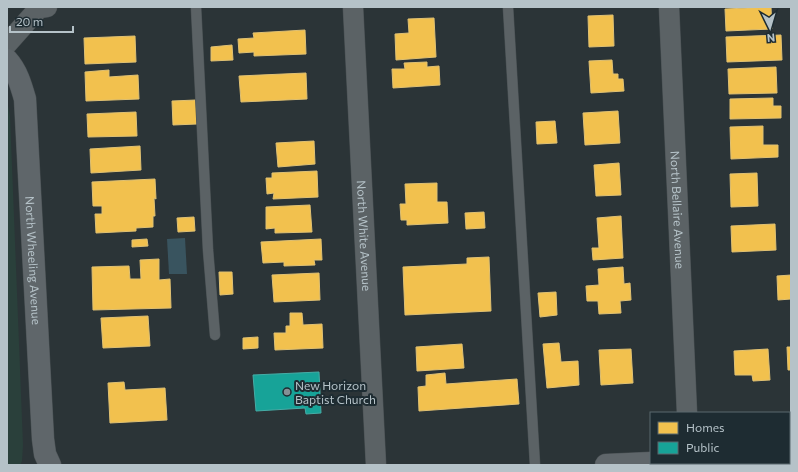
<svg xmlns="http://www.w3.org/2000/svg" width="798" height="472" viewBox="0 0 798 472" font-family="Commissioner,sans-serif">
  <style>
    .green { fill: #2a403b }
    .water { fill: #39545f }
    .homes { fill: #f2c14e; stroke: #e0c173 }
    .public { fill: #17a398; stroke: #46aca6 }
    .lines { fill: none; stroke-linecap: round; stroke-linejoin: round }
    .lane-casing { stroke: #484f52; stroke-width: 11 }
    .street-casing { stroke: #484f52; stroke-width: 21 }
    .secondary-casing { stroke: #484f52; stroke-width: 23 }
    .lane { stroke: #5b6265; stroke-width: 10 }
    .street { stroke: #5b6265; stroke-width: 20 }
    .secondary { stroke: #5f666a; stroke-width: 22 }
    .poi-dot { fill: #859095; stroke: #1e2c32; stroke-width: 1.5 }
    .labels { text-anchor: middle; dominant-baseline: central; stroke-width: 4; stroke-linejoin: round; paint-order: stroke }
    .street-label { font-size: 12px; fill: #b5c2c8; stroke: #1e2c32 }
    .poi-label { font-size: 12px; fill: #b5c2c8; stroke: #1e2c32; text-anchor: start }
  </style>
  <rect width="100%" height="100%" fill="#2b3437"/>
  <polygon class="green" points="7,100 10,116 23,445 22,461 20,465 7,465"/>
  <polygon class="water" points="185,238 187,274 169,274 167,239"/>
  <g class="homes">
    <polygon points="771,7 772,29 726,31 725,9"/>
    <polygon points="613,15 614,46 589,47 588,16"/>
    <polygon points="434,18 436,57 396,60 395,34 409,33 408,19"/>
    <polygon points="305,30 306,54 254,56 254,52 239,53 238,39 254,38 253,33"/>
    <polygon points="781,35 782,60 727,62 726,37"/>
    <polygon points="135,36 136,62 85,64 84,38"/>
    <polygon points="232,45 233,60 211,61 211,47"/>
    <polygon points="612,60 613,74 618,74 618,79 623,79 624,91 591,93 589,61"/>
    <polygon points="427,62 427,67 439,66 440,85 393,88 392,69 405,69 404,63"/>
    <polygon points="776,67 777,93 729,94 728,69"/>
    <polygon points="109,70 109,77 138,75 139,99 86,101 85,72"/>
    <polygon points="306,73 307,99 241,102 239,76"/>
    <polygon points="773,98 773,106 781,106 781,118 730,119 730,99"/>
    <polygon points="196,100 197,124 173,125 172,101"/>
    <polygon points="618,111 620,143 585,145 583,113"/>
    <polygon points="136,112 137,136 88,137 87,114"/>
    <polygon points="555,121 557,143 537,144 536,122"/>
    <polygon points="763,126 763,145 778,145 778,157 731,159 730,127"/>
    <polygon points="314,141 315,164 278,167 276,143"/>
    <polygon points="140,146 141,170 91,173 90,149"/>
    <polygon points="619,163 621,195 596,196 594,165"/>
    <polygon points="317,171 318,197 273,199 274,193 267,194 266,178 272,178 272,173"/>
    <polygon points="757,173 758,206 731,207 730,174"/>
    <polygon points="155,179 156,199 154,198 155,216 153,216 153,227 136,228 136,231 96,233 95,214 102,214 102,206 93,206 92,182"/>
    <polygon points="437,183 437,202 447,202 448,223 407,225 407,220 401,220 400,204 406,204 405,184"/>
    <polygon points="310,205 312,232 275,233 275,228 266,229 266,207"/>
    <polygon points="484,212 485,228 466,229 465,213"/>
    <polygon points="621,216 623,258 593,260 592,248 599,248 597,218"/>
    <polygon points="194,217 195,231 178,232 177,218"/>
    <polygon points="775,224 776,250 732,252 731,226"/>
    <polygon points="147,239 148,246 132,247 132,240"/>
    <polygon points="321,239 322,260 314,260 315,265 284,266 284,262 263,263 261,242"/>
    <polygon points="489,257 491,311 405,315 403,267 467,264 467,258"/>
    <polygon points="159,259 159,280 170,279 171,308 93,310 92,267 129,266 130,279 141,279 140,260"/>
    <polygon points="623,267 624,284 630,283 631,300 620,301 621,313 599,314 598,301 587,301 586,286 599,285 598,269"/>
    <polygon points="219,272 232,272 233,294 220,295"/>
    <polygon points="319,273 320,300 274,302 272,275"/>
    <polygon points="791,275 791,299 778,300 777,276"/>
    <polygon points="556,292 557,315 540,317 538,293"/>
    <polygon points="290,313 302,313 303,325 322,324 323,348 275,350 274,333 286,333 286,326 290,326"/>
    <polygon points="148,316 150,346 103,348 101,318"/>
    <polygon points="258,337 258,348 243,349 243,338"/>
    <polygon points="559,343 561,362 578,361 579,385 547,388 543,344"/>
    <polygon points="462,344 464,368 417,371 416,347"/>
    <polygon points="787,347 791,347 791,370 788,370"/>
    <polygon points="631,349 633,383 601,385 599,350"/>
    <polygon points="768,349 770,380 753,381 752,375 735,375 734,351"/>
    <polygon points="445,373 446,384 517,379 519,404 419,411 418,387 426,386 426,375"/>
    <polygon points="124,382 125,390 165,388 167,420 110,423 108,383"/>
  </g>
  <polygon class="public" points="319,372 321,413 306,414 305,408 256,411 253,375"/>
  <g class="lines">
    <defs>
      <g id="lane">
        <polyline points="196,7 208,250 215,335"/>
        <polyline points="508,7 535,465"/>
      </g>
      <g id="street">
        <path id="s1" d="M353,7l23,458"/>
        <path id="s2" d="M669,7l18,406"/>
        <polyline points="7,44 39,8 47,7"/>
      </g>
      <g id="secondary">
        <path id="s3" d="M7,60c10,11 14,25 18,39l18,340 2,15 5,11"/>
        <polyline points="789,453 791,453"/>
        <polyline points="606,465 651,463"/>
      </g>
    </defs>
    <use href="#lane" class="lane-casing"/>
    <use href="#street" class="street-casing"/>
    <use href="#secondary" class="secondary-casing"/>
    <use href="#lane" class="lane"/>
    <use href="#street" class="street"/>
    <use href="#secondary" class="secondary"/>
  </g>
  <circle class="poi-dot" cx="287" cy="392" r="4"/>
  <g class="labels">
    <g class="street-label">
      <text stroke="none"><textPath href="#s2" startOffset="203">North Bellaire Avenue</textPath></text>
      <text stroke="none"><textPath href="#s1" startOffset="229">North White Avenue</textPath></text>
      <text stroke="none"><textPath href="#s3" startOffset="205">North Wheeling Avenue</textPath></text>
    </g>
    <g class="poi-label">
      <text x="295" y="385">New Horizon<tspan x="295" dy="14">Baptist Church</tspan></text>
    </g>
  </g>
  <rect width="798" height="472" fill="none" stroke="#b5c2c8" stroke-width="16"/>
  <rect x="650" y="412" width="140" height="52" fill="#1e2c32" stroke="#5a686e"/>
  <rect x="658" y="422" width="20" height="12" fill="#f2c14e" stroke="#5a686e"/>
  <text x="686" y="432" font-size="12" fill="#b5c2c8">Homes</text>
  <rect x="658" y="442" width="20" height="12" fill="#17a398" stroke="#5a686e"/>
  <text x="686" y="452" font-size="12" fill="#b5c2c8">Public</text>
  <g transform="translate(770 28) rotate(175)" stroke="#1e2c32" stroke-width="3" paint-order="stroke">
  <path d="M0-3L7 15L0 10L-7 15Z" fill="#b5c2c8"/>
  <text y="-6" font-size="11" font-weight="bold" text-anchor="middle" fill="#b5c2c8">N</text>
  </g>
  <path d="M10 26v6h63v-6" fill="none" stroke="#b5c2c8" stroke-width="2"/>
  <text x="16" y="26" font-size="12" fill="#b5c2c8" stroke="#1e2c32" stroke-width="3" paint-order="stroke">20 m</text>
</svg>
